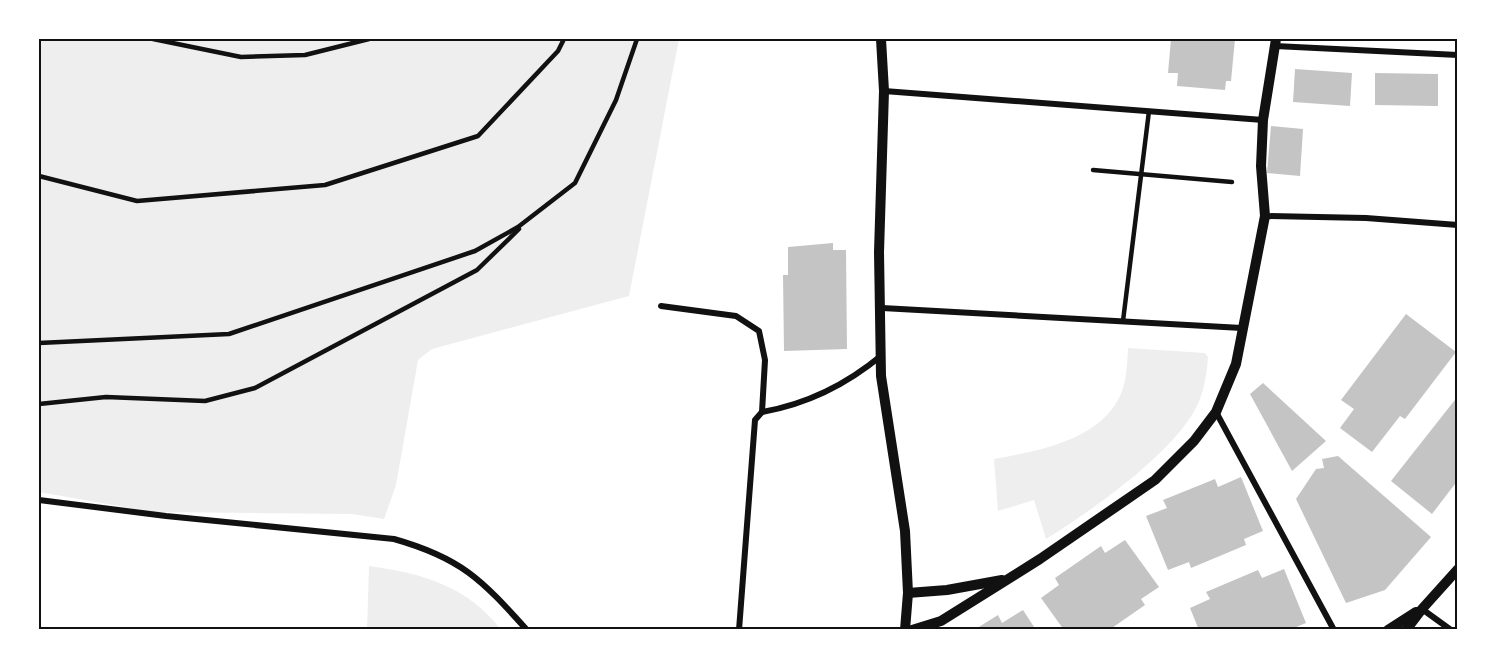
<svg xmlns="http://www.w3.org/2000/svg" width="1497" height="669" viewBox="0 0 1497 669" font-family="'IBM Plex Sans',sans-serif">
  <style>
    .green { fill: #eee }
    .building { fill: #c4c4c4 }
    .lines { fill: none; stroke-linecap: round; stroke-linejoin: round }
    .service { stroke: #111; stroke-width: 4.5 }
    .minor { stroke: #111; stroke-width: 6 }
    .tertiary { stroke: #111; stroke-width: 10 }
    .neatline { fill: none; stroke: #111; stroke-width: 2 }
  </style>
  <rect width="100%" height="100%" fill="#fff"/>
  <g class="green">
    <polygon points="39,39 679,39 629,296 432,349 418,360 396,485 384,519 352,514 153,512 39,492"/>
    <path d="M1128,348l77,5 3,4c-1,16 -4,35 -11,49 -24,48 -106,105 -151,133l-12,-39 -36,11 -4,-52c43,-8 103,-18 125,-61 8,-15 8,-34 9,-50z"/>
    <path d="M369,566c52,7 99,20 132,64h-134z"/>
  </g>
  <g class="building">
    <polygon points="1171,39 1235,39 1231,81 1226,81 1225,90 1177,86 1178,73 1168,73"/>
    <polygon points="1295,69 1352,73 1350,106 1293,102"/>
    <polygon points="1375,73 1438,74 1438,106 1375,105"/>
    <polygon points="1271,126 1303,129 1300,176 1267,173"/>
    <polygon points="833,243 833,250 846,250 847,349 784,351 783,275 788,275 788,247"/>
    <polygon points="1406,314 1456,352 1405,419 1400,416 1372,452 1340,428 1354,409 1341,400"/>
    <polygon points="1263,383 1326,441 1292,471 1250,394"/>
    <polygon points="1458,396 1458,480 1432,514 1391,481"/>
    <polygon points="1338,456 1431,537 1385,590 1346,603 1296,499 1316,469 1324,468 1322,459"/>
    <polygon points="1241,477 1263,531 1244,539 1246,545 1191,568 1189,562 1168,570 1146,516 1167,508 1163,500 1215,479 1218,487"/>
    <polygon points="1125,540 1159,587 1141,599 1145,605 1109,630 1064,630 1041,598 1059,585 1055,578 1101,546 1105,553"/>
    <polygon points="1284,569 1306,623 1289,630 1199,630 1190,608 1210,599 1206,592 1258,570 1262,578"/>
    <polygon points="1023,610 1036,630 974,630 998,615 1002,623"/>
  </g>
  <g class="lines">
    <g class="service">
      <polyline points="153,39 241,57 305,55 369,39"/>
      <polyline points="1093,170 1232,182"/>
      <polyline points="39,176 137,201 325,185 478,136 558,51 564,39"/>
      <polyline points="1123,321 1149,111"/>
      <polyline points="39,343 229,334 475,251 518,227 575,183 616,100 637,39"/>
      <polyline points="39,404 106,397 205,401 255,388 477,270 519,229"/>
    </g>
    <g class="minor">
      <polyline points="1275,46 1458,55"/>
      <polyline points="884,91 1263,120"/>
      <polyline points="1265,216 1366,218 1458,225"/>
      <polyline points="661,306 736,316 759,331 765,360 762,412"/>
      <polyline points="882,308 1242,328"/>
      <polyline points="1216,412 1334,630"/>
      <path d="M39,500l127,16 228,23c67,19 87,40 133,91"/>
      <polyline points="1422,609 1451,630"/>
      <path d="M739,630l16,-210 7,-8c46,-8 84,-27 120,-57"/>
    </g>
    <g class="tertiary">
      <polyline points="881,39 884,91 879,252 881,376 905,531 908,593 905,630"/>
      <polyline points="908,593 947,590 1002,580"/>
      <polyline points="912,630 941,621 1040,559 1155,480 1194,441 1216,412 1236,364 1265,216 1261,166 1263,120 1276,39"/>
      <polyline points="1388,630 1416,612"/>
      <polyline points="1406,630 1422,609 1458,569"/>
    </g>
  </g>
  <rect width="1497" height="669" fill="none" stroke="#ffffff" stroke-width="81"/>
  <rect x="40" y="40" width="1416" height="588" class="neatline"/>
</svg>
